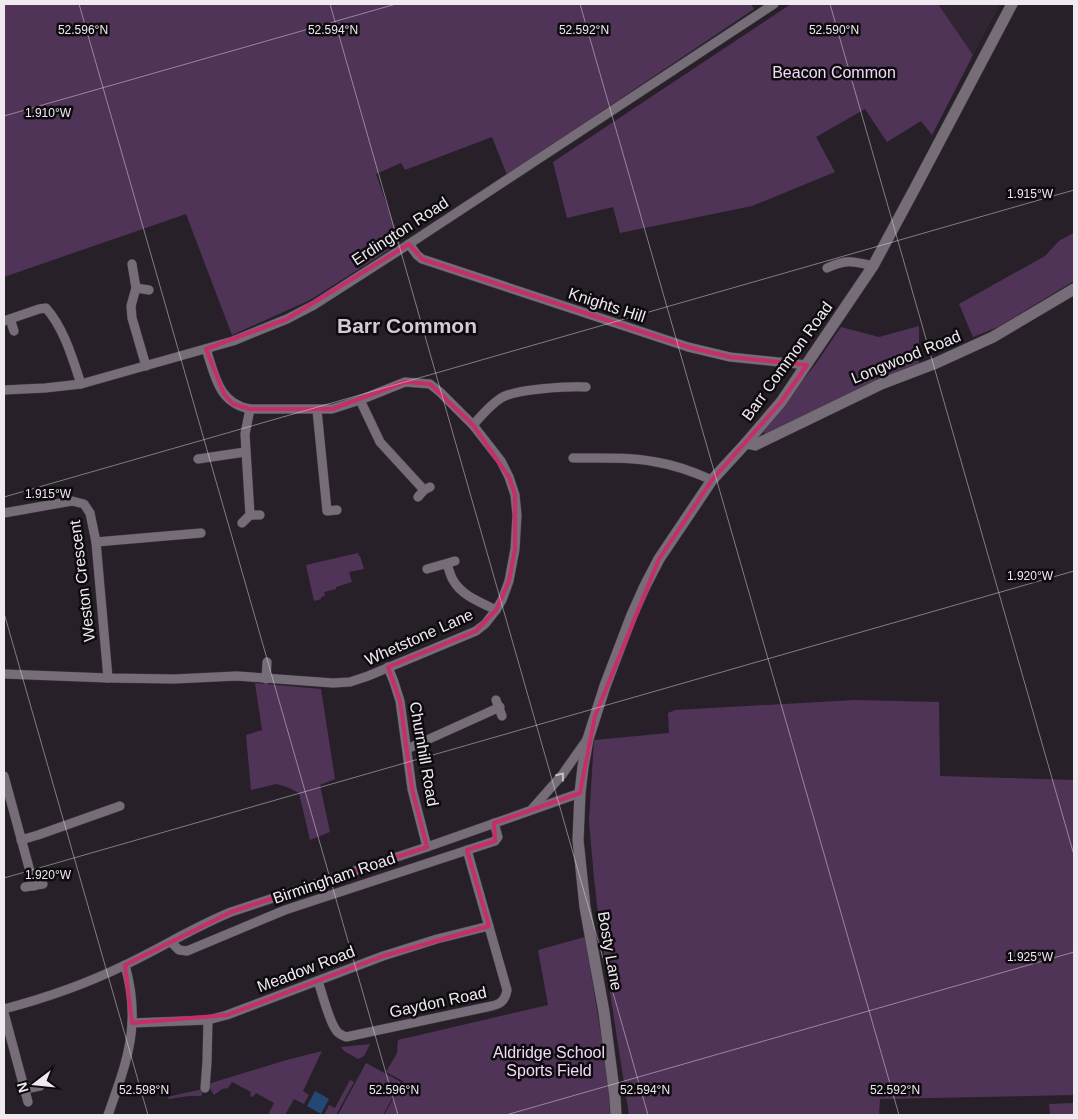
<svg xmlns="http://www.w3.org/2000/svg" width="1078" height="1119" viewBox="0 0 1078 1119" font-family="Arial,sans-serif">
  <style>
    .commercial { fill: #312533 }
    .green { fill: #503458 }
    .water { fill: #234873 }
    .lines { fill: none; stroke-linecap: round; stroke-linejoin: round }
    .street-casing { stroke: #413b42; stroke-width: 10 }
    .secondary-casing { stroke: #413b42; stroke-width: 12 }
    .street { stroke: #766d78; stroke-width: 9 }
    .secondary { stroke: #766d78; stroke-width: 11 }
    .oneway { stroke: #c5bec6 }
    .marked { fill: none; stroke: #c62d6a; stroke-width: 4; stroke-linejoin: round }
    .ticks { fill: none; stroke: #efeaf0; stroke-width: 1; stroke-opacity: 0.45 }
    .labels { text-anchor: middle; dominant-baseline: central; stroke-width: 5; stroke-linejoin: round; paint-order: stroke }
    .park-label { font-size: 16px; fill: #f1daf7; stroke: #0e0b0f }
    .street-label { font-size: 16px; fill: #efeaf0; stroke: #0e0b0f }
    .district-label { font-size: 21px; font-weight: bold; fill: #d3cad6; stroke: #0e0b0f }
    .ticks-label { font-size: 12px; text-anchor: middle; fill: #efeaf0; stroke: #0e0b0f; stroke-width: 5; stroke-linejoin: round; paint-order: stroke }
  </style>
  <rect width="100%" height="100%" fill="#272029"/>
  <polygon class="commercial" points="938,4 1000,4 973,55"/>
  <g class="green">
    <polygon points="4,4 751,4 754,9 507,175 492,137 405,170 401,163 376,174 400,243 310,300 232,335 186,214 4,277"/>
    <polygon points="791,4 938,4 973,55 932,135 921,121 887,142 865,109 816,137 835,172 752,206 620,233 613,207 567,218 553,162"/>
    <polygon points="1073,233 1074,236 1074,281 998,327 973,337 959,304 1045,256 1059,241"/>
    <polygon points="919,326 919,363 883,378 877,378 875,382 765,434 763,430 815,365 841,327 879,337"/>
    <polygon points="358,553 359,556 360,556 364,569 349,572 352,582 336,587 336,589 324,592 325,596 321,597 321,599 314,601 306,565"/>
    <polygon points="255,683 321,689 335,779 320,785 330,832 310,840 299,793 287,787 276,784 251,790 246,735 262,730"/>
    <polygon points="855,700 939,702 940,776 1074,780 1074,1095 880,1099 879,1115 629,1115 599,922 594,878 589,821 594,740 669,733 668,713 675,710"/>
    <polygon points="585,937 607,1071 610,1115 384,1115 403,1081 386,1072 397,1053 398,1040 548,1005 538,950"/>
    <polygon points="370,1044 364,1056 358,1059 344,1051 341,1047"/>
    <polygon points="322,1051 303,1091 309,1095 304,1104 294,1099 285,1115 268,1115 274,1103 256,1093 253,1097 250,1096 251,1092 232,1082 228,1088 222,1089 214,1095 209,1087 208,1084 283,1061"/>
    <polygon points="366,1063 401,1082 383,1115 338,1115"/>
    <polygon points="350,1080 354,1082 336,1115 324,1115 329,1105 335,1108"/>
    <polygon points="203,1089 203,1092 201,1096 189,1096 169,1099 167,1097"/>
    <polygon points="1074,1103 1074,1115 1050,1115 1049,1104"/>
  </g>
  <polygon class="water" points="315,1091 329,1099 321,1114 307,1106"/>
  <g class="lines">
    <defs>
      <g id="street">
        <polyline points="409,244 417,255 422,259 688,347 730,357 807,365"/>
        <polyline points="132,264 136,288 131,306 132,318 146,366"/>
        <path d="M827,268c20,-9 25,-7 46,-2"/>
        <polyline points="136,288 149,290"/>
        <polyline points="10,319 14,331"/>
        <path d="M4,321l35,-12 7,-1c18,20 27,52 35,76"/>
        <polyline points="4,390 45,388 81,384 233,341 287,319 314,305 409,244 774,4"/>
        <polyline points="360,400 380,442 424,490"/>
        <polyline points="317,410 327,511 337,510"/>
        <path d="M473,425c8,-9 17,-20 28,-27 14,-9 68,-12 85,-11"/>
        <path d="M573,458c28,0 56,-1 83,4 19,3 38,10 56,18"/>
        <polyline points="198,459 245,452"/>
        <polyline points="418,497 424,490 430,487"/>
        <polyline points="4,513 72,501 84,504 90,513 96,542 108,678"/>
        <polyline points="250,515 245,434 250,409"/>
        <polyline points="242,523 250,515 260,515"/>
        <polyline points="96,542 201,533"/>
        <path d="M447,564c2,5 3,11 6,16 9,16 27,22 43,30"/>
        <polyline points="427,569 455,561"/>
        <polyline points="388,667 394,682 400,701 412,789 427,847"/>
        <path d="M4,674l104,4 66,1 63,-3 96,7 17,-1 18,-6 108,-45 9,-7 11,-14 6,-10 7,-19 6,-32 2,-34 -2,-20 -6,-18 -8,-16 -28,-36 -33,-33 -10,-8 -25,-2 -45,18 -28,9h-82c-32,-6 -35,-34 -44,-60"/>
        <polyline points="266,679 267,662"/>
        <polyline points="496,700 502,716"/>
        <polyline points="407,749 500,707"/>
        <polyline points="4,776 34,886"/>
        <polyline points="532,809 562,775 586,741"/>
        <polyline points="21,840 38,835 120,806"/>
        <polyline points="25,887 43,884"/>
        <polyline points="171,942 179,950 187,951 285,910 495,841 498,837 494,823"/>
        <path d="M318,981c4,12 11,40 18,49 2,4 6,5 10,7l141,-30c11,-2 18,-4 20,-17l-40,-140"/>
        <path d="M4,1009c42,-11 82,-25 121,-44 36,-17 69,-38 106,-53l196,-65 153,-54"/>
        <polyline points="4,1013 28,1102"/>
        <polyline points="132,1023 208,1020 227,1015 383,956 437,939 489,926"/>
        <polyline points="205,1088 207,1062 208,1020"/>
        <polyline points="25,1089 40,1086"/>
        <path d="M108,1115c10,-29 23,-61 24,-93 1,-19 -2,-39 -7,-57"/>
      </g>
      <g id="secondary">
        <polyline points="746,443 755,445 881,384 936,363 993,337 1074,289"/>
        <polyline points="616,1115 615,1098 604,1012 585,907 578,840 580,793 583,767 588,739 605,686 632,615 645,586 659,559 712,480 746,443 781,402 873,266 915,188 1012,4"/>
      </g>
    </defs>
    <use href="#street" class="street-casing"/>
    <use href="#secondary" class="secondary-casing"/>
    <use href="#street" class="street"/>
    <use href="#secondary" class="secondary"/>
  </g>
  <defs><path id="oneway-chevron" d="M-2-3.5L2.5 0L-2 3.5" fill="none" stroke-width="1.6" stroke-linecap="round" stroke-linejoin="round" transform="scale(1.25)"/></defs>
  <use class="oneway" href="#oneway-chevron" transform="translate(561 776) rotate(-51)"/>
  <path class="marked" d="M409,244l13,15 266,88 42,10 77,8 -26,37 -69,78 -53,79 -64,157 -15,77 -86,30 1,18 -28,9 22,76 -106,30 -156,59 -95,8 -7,-58 106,-53 196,-65 -15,-58 -12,-88 -12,-34 88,-36 20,-21 13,-29 6,-32v-54l-6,-18 -36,-52 -43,-41 -25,-2 -73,27h-82l-17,-5 -9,-10 -18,-45 81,-30z"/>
  <path class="ticks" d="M79,4l319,1111M330,4l318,1111M580,4l319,1111M830,4l244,851M4,116l392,-112M4,497l1070,-307M4,613l144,502M4,878l1070,-307M506,1115l568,-163"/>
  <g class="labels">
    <g class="park-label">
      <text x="834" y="72">Beacon Common</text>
      <text x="549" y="1052">Aldridge School<tspan x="549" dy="18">Sports Field</tspan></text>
    </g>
    <g class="street-label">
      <text transform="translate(400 231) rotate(-33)">Erdington Road</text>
      <text transform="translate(607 305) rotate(18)">Knights Hill</text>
      <text transform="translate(906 357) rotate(-22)">Longwood Road</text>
      <text transform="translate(787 361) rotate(-54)">Barr Common Road</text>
      <text transform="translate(82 581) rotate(-97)">Weston Crescent</text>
      <text transform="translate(419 637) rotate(-24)">Whetstone Lane</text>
      <text transform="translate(424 754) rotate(80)">Churnhill Road</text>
      <text transform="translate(334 878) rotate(-19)">Birmingham Road</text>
      <text transform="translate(610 951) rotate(80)">Bosty Lane</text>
      <text transform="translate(306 969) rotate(-21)">Meadow Road</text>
      <text transform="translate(438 1002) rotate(-12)">Gaydon Road</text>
    </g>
    <g class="district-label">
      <text x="407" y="325">Barr Common</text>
    </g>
  </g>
  <g class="ticks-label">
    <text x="83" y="34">52.596°N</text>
    <text x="333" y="34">52.594°N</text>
    <text x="584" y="34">52.592°N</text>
    <text x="834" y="34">52.590°N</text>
    <text x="48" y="117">1.910°W</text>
    <text x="1030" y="198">1.915°W</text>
    <text x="48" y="498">1.915°W</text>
    <text x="1030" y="580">1.920°W</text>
    <text x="48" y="879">1.920°W</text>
    <text x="1030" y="961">1.925°W</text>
    <text x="144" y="1094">52.598°N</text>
    <text x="394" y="1094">52.596°N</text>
    <text x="645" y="1094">52.594°N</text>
    <text x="895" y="1094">52.592°N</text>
  </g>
  <rect width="1078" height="1119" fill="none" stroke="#efeaf0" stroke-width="10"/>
  <g transform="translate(35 1084) rotate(254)" stroke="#0e0b0f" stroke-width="4" paint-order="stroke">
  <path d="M0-4L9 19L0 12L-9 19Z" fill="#efeaf0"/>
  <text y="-8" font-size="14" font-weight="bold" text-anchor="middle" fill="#efeaf0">N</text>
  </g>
</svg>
